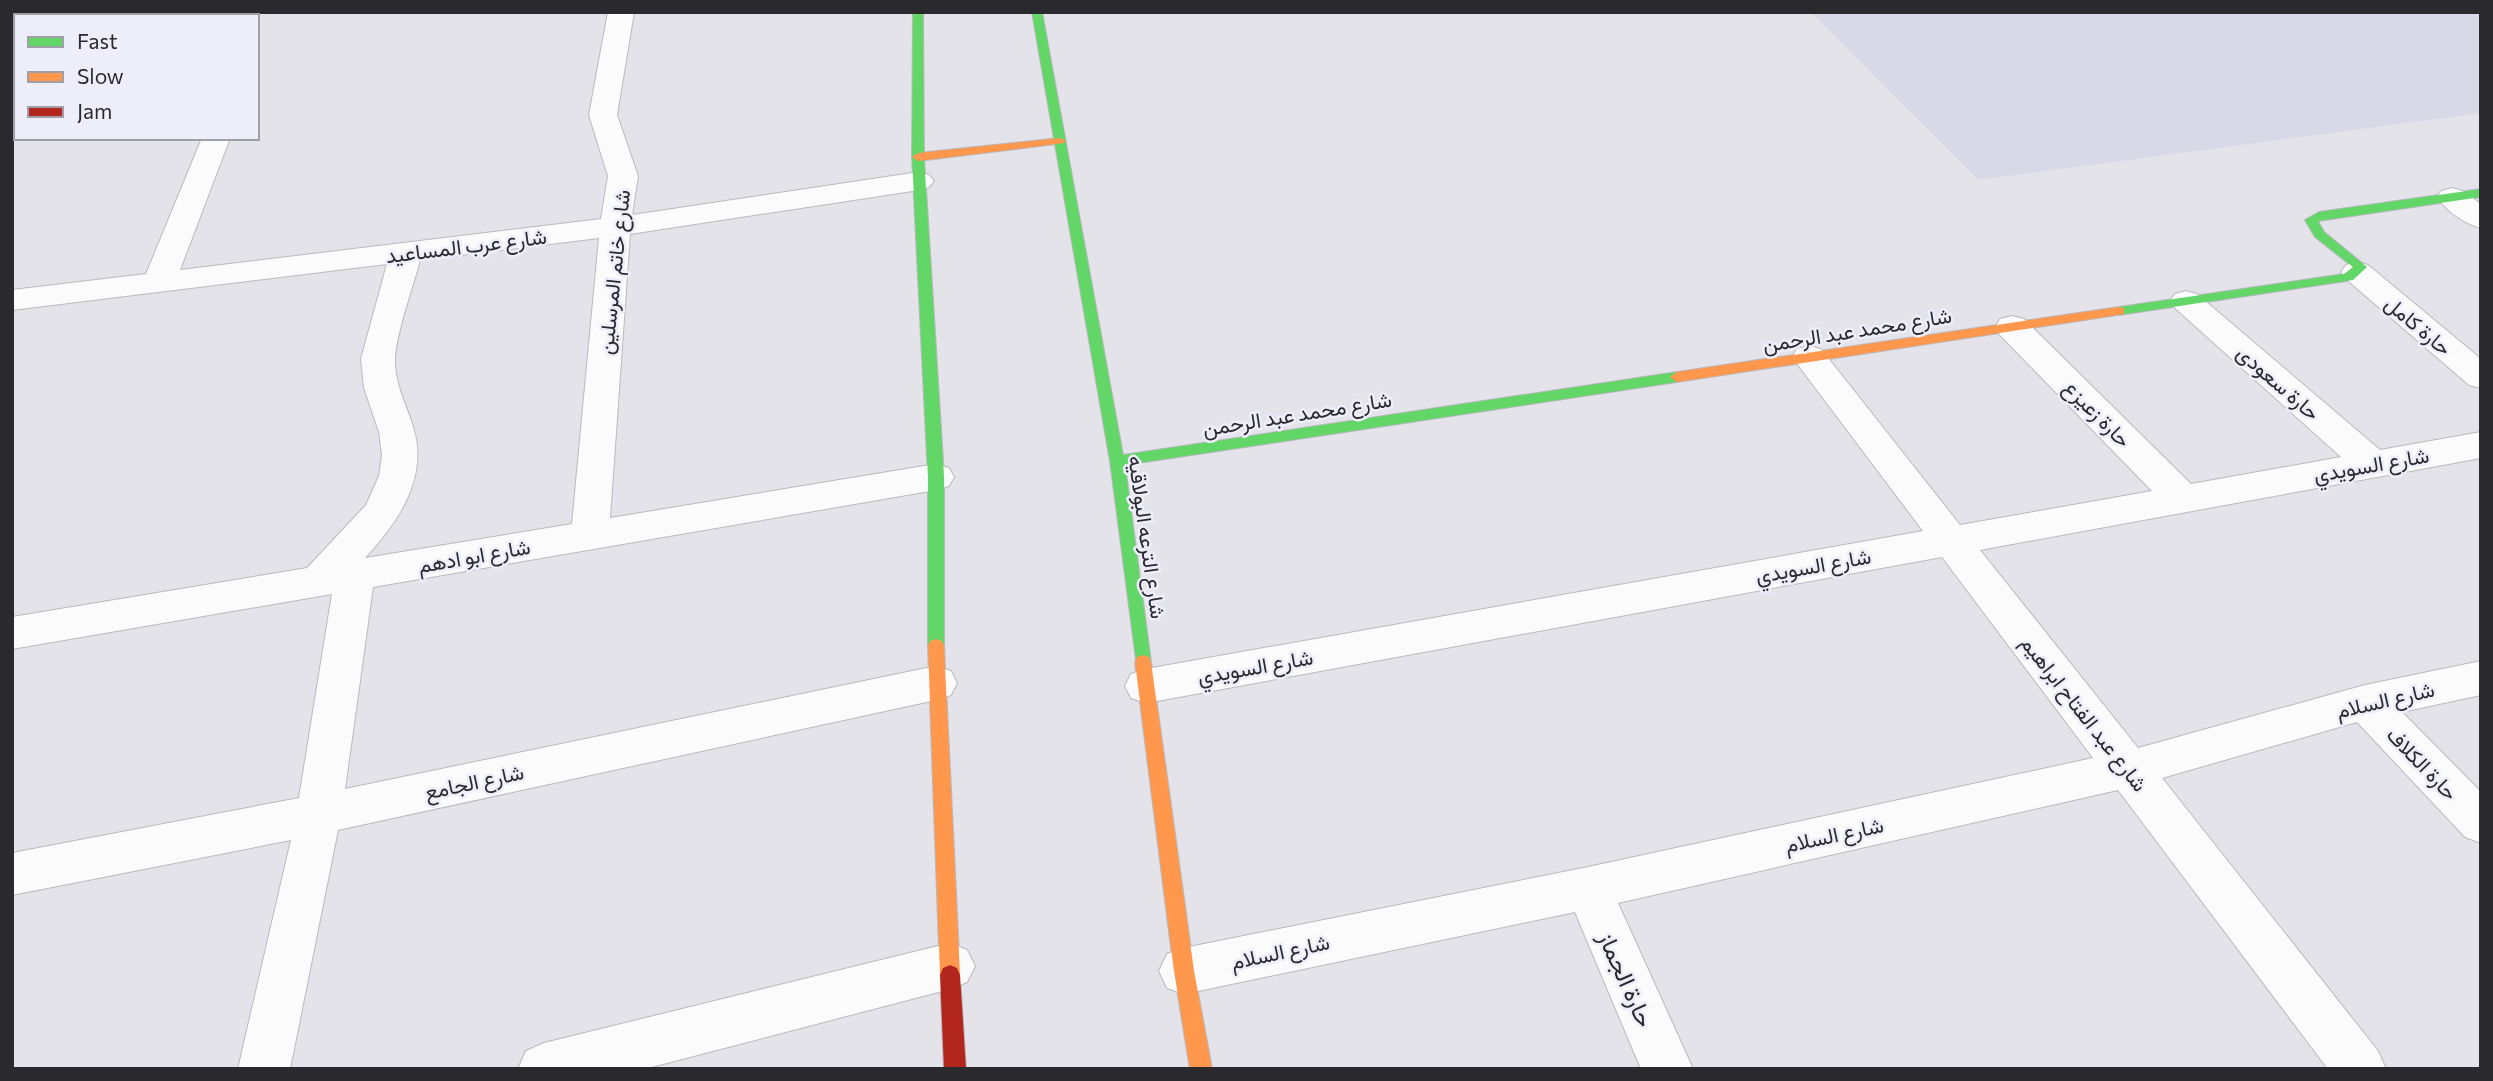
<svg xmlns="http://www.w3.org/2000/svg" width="2493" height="1081" viewBox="0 0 2493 1081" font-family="Commissioner,Vazirmatn,sans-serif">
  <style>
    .built { fill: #d9d8e6 }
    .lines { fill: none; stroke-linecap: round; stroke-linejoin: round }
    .street-casing { stroke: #b9b9be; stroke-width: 2 }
    .fast-casing { stroke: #b9b9be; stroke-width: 2 }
    .slow-casing { stroke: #b9b9be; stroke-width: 2 }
    .jam-casing { stroke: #b9b9be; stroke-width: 2 }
    .street { fill: #fbfbfc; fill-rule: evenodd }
    .fast { fill: #63d668; fill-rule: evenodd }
    .slow { fill: #ff974d; fill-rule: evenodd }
    .jam { fill: #b3261e; fill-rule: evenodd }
    .labels { text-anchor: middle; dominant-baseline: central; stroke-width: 5; stroke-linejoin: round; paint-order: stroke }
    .street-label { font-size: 21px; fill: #29292e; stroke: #eeeefa }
    .near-street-label { font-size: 24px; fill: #29292e; stroke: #eeeefa }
  </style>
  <rect width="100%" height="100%" fill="#e4e3ea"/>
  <polygon class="built" points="1811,12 2481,12 2481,113 1978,180"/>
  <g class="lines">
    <defs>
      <g id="street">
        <polygon points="194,12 255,12 253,16 191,16"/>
        <path d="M608,12h26l-17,103 21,61 -6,39 287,-43 10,3 5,6 -5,6 -10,3 -289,44 -20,284 326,-54 13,4 5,9 -5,9 -13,4 -563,97 -28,202 591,-123 15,5 6,12 -6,12 -15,5 -598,130 -48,239h-52l53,-229 -279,55v-42l287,-55 33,-204 -320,55v-32l295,-49 59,-63 13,-29 3,-21 -3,-23 -15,-44 -3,-29 26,-95 -375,46v-20l134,-16 56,-136h28l-50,132 421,-51 7,-43 -19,-61zM599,238l-27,286 -207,34c32,-35 63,-78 49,-128 -6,-22 -18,-42 -19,-66 -1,-26 18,-76 25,-104z"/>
        <rect x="12" y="25" width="4" height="16"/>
        <polygon points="16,103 16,123 12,124 12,104"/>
        <path d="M2452,188l11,3 18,13v24c-16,-4 -35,-17 -44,-31l4,-6z"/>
        <polygon points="2357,262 2368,265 2481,359 2481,388 2469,385 2346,279 2341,272 2346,265"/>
        <polygon points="2186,291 2197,294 2380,450 2481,432 2481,458 1980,550 2138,748 2365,685 2481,661 2481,695 2402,712 2481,792 2481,843 2465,837 2357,722 2162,778 2378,1051 2386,1069 2328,1069 2118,790 1618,903 1693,1069 1641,1069 1575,912 1184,994 1167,988 1159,971 1167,954 1184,948 1588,867 2093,758 1942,557 1146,703 1131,698 1125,686 1131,674 1146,669 1923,531 1792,357 1797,349 1809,346 1821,349 1960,525 2152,491 2000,335 1995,327 2000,319 2012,316 2024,319 2191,484 2341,457 2175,308 2170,301 2175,294"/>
        <polygon points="950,943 967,950 975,966 967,982 950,989 644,1069 518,1069 526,1051 544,1043"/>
      </g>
      <g id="fast">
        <polygon points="913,12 923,12 924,157 944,477 944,646 942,651 930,651 928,646 928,477 912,157"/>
        <polygon points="1032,12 1042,12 1123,455 1677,372 1684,377 1677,382 1125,465 1151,662 1149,667 1143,669 1137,667 1110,461"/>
        <polygon points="2481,189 2481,197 2318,221 2324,232 2367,267 2353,280 2119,315 2112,311 2119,307 2344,274 2353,267 2315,237 2305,220 2319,212"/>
      </g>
      <g id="slow">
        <polygon points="1060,138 1066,141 1064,143 918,161 912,157 918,153"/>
        <polygon points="2119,307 2124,308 2124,314 1677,382 1670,377 1677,372"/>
        <polygon points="936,639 942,641 944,646 960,975 957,982 950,985 943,982 940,975 928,646 930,641"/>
        <polygon points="1143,655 1149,657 1151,662 1194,971 1212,1069 1190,1069 1174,971 1135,662 1137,657"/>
      </g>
      <polygon id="jam" points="950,965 957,968 960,975 966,1069 944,1069 940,975 943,968"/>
    </defs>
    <use href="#street" class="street-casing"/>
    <use href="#fast" class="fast-casing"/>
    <use href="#slow" class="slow-casing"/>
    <use href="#jam" class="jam-casing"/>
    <use href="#street" class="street"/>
    <use href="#fast" class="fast"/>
    <use href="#slow" class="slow"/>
    <use href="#jam" class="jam"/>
  </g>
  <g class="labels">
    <g class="street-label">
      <text transform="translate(466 245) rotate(-7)">شارع عرب المساعيد</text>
      <text transform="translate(613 272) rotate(-84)">شارع خاتم المرسلين</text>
      <text transform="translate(2419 325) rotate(40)">حارة كامل</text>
      <text transform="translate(1857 329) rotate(-9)">شارع محمد عبد الرحمن</text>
      <text transform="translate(2279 382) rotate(41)">حارة سعودى</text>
      <text transform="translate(1297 413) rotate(-9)">شارع محمد عبد الرحمن</text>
      <text transform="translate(2098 413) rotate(45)">حارة زعيزع</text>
      <text transform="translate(2371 464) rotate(-10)">شارع السويدي</text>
      <text transform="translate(1148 537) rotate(82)">شارع الترعه البولاقيه</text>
      <text transform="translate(474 555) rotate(-10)">شارع ابو ادهم</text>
      <text transform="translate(1813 565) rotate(-10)">شارع السويدي</text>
      <text transform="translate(1255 666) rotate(-10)">شارع السويدي</text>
      <text transform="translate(2385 699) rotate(-13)">شارع السلام</text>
      <text transform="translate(2085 713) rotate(52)">شارع عبد الفتاح ابراهيم</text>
      <text transform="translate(2423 763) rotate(46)">حارة الكلاف</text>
      <text transform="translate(474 781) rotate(-12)">شارع الجامع</text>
      <text transform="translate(1834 834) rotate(-12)">شارع السلام</text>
      <text transform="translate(1280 951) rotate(-12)">شارع السلام</text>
    </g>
    <g class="near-street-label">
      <text transform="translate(1627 979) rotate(66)">حارة الجماز</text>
    </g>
  </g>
  <rect width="2493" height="1081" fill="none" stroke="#29292e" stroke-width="28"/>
  <rect x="14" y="14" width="245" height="126" fill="#eeeefa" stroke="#9f9fa8" stroke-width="2"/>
  <rect x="28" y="37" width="35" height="10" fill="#63d668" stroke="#9f9fa8" stroke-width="2"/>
  <text x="77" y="49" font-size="21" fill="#29292e">Fast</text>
  <rect x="28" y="72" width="35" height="10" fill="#ff974d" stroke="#9f9fa8" stroke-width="2"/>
  <text x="77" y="84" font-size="21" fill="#29292e">Slow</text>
  <rect x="28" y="107" width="35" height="10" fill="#b3261e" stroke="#9f9fa8" stroke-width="2"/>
  <text x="77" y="119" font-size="21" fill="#29292e">Jam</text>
</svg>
